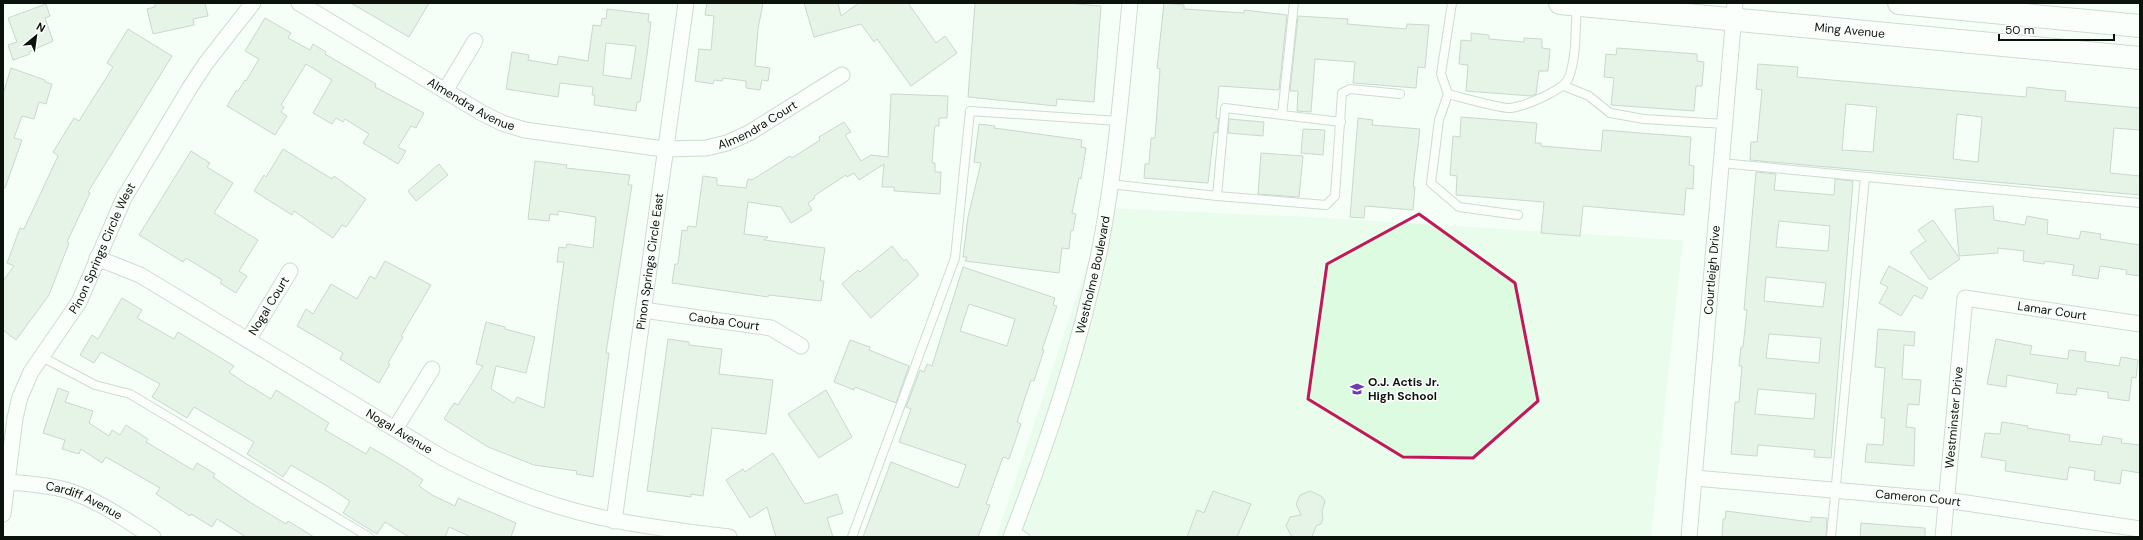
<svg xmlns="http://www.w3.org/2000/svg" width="2143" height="540" viewBox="0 0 2143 540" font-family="'DM Sans',sans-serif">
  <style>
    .built { fill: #dcfbe1 }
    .building { fill: #d0e7d3; stroke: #91a895; fill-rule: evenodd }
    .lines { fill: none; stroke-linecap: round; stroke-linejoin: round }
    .lane-casing { stroke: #9bb29f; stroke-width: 10 }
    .street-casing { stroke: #9bb29f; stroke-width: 17 }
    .secondary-casing { stroke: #9bb29f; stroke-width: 24 }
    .lane { stroke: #fff; stroke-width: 8 }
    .street { stroke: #fff; stroke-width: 15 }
    .secondary { stroke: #fff; stroke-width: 22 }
    .marked { fill: none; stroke: #c2185b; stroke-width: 3; stroke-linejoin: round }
    .labels { text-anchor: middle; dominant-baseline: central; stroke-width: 3; stroke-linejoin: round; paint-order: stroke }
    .street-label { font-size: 12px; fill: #0a120b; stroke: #fff }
    .poi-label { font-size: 12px; font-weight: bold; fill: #0a120b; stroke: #fff; text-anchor: start }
  </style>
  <rect width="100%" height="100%" fill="#f5fff7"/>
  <polygon class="built" points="1106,208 1311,217 1683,240 1651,537 996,537"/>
  <g class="building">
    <polygon points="155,3 205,3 208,16 193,19 194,25 153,34 147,9 155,7"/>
    <polygon points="351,3 429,3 409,37"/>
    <polygon points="707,3 763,3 758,29 755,66 770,68 768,81 762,80 760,90 746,88 746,81 723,78 722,81 714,80 713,84 695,81 699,49 711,50 714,16 705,15"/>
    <polygon points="804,3 838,3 841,16 859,3 908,3 936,43 945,36 957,53 911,86 877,39 874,42 861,24 814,37"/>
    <polygon points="975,3 1066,3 1101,6 1094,102 1057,99 1056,106 968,97"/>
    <polygon points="1164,3 1184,5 1184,9 1244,13 1244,10 1287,15 1279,90 1219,86 1216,118 1219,119 1217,133 1214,132 1208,183 1144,178 1145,164 1149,164 1151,138 1155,138 1160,69 1157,68"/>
    <polygon points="46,4 50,16 45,18 53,41 29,52 30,54 13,60 8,45 17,42 8,18"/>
    <path d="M607,9l42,5 -1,8h3l-4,33 -7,47h-3l-1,9 -42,-6 1,-10h-3l1,-8 -33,-4 -2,14 -52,-8 6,-37 17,3 -1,5 29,5 2,-9 29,5 5,-36 8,1 1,-8 4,1zM606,43l30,3 -5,33 -28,-4z"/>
    <polygon points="1298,16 1348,19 1347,24 1406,29 1407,24 1429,25 1425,68 1418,67 1416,88 1353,83 1355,62 1315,59 1311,112 1297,111 1298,91 1290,91"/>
    <polygon points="265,18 291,33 288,38 310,50 313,44 326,52 325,54 376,84 375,87 424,113 416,128 411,126 398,147 406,151 398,164 363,143 369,134 345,119 343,122 336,118 332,124 313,113 332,80 306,64 281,105 284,107 281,112 287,116 275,135 227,106 236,91 238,91 245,80 246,81 259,59 245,51"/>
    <polygon points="128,29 172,56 88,192 90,193 67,242 69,243 49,295 16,340 3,330 3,281 14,266 7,263 20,228 24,229 58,156 53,152 74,118 79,121 113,67 107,63"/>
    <polygon points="1471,33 1489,35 1489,39 1524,42 1524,38 1542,39 1542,48 1550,49 1548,71 1539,71 1536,94 1531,96 1466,91 1468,65 1459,64 1461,40 1471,41"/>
    <polygon points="1617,48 1697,54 1697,61 1704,62 1702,86 1696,86 1694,111 1611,105 1614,78 1604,77 1606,54 1616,55"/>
    <path d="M1758,64l40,3 -1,10 229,20 1,-10 25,3 14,1 -1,10 75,7v22l-26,-2 -4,45 30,3v19l-390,-35 1,-18h6l5,-52 -6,-1zM1846,104l31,3 -4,45 -31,-2zM1957,114l25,3 -4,45 -25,-3z"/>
    <polygon points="11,68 45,80 45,82 52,84 46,104 39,102 34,119 22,116 14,138 22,140 5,188 3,188 3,94"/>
    <polygon points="891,94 948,96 947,118 939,118 939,126 935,126 934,135 932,163 935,163 935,172 941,172 940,194 894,191 894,187 882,187 884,164 859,180 854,173 847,177 846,175 814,196 815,198 808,203 812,210 791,223 781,207 748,202 744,234 768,237 764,240 825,248 820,281 824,281 821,301 769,295 768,297 672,283 675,264 678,264 682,230 687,231 688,226 696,227 703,176 717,178 717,185 746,188 748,179 752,180 790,156 792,158 820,140 819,137 844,122 851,132 845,135 861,161 871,155 888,157"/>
    <polygon points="1461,117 1537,123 1535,143 1541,143 1541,146 1601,151 1603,130 1691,137 1689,165 1694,166 1693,189 1686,188 1684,215 1583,206 1580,236 1541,233 1544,202 1456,195 1457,176 1450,175 1453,136 1460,137"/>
    <polygon points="1358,118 1373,120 1372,125 1420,129 1413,187 1415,187 1413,210 1365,206 1364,218 1350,217"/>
    <polygon points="1229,119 1264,122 1263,136 1228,133"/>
    <polygon points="979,124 995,126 994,128 1082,140 1081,147 1086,148 1081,179 1079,178 1072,213 1076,214 1073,231 1071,230 1069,249 1062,248 1059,273 965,261 967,257 963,257 968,217 981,163 974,162"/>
    <polygon points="1303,129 1325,130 1323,155 1301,153"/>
    <polygon points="283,149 332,179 334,176 366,199 346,227 342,225 333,238 294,211 292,215 254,191 264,175 266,177"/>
    <polygon points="191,151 210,163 207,167 233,183 214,213 258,240 239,271 247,276 236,293 220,283 222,280 186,258 183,262 139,235"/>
    <polygon points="1261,153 1303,156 1299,197 1258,194"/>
    <polygon points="535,161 567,165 566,168 630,175 628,185 632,185 606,353 609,353 593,477 576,474 577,471 534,465 488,447 444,419 454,403 458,405 483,366 476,364 486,322 505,327 505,329 535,337 526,373 496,366 491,389 514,403 517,397 544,408 564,262 557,262 559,247 566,248 567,244 593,248 596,217 558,211 558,215 550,214 549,221 528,219"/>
    <polygon points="439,164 448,175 416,201 408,191"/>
    <path d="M1756,172l20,2 -2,16 60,5 1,-16 18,2 -22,277 -17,-1 1,-7 -57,-5 -1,11 -26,-2 4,-52h4l3,-36h-3l2,-19h2l4,-37h-3zM1779,221l51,5 -2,25 -52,-4zM1766,277l60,6 -3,24 -59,-6zM1769,334l52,4 -2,25 -53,-5zM1758,389l58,5 -2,25 -59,-5z"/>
    <polygon points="1993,206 1994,220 2025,225 2027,216 2048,220 2047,234 2079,239 2081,231 2101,234 2100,239 2140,245 2140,276 2126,274 2127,270 2100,266 2098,279 2072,275 2074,265 2045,261 2044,264 2023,261 2024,251 1998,248 1998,253 1959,256 1955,209"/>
    <polygon points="1933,220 1960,259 1930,280 1910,252 1926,241 1918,230"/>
    <polygon points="892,246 904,261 906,259 919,275 871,318 842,284 858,270 860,272"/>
    <polygon points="385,261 431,285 401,336 403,337 388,363 390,364 379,383 340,359 343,353 297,326 306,309 313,314 331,284 357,299 370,276 375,279"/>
    <polygon points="1889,266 1928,288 1922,299 1914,295 1901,316 1879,303 1888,287 1880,283"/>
    <path d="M963,267l92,31 -2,7 4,1 -15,44h2l-10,31 -3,-1 -14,42 4,2 -12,35 -6,-2 -17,47 4,1 -12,32h-115l28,-75 67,26 8,-23 -67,-23 12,-33 -5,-2 14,-37 4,2 3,-8 5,2zM969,304l46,15 -8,27 -47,-15z"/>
    <polygon points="122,298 142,310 137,318 174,339 178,332 234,366 229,372 245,383 271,399 276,390 329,423 325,430 366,454 370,447 404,467 423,480 419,486 432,495 455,506 458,498 516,523 511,537 471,537 449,527 445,537 409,537 385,522 377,534 343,513 350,501 327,486 291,465 283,477 247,454 254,442 194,407 187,418 152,397 160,384 101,352 94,363 80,355 92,335 98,339"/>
    <polygon points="1878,329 1915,332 1914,346 1904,345 1902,379 1921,380 1919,405 1908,404 1906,427 1915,428 1914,466 1865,462 1867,444 1883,445 1885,418 1881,418 1885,368 1875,367"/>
    <polygon points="668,339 689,342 689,345 722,349 719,374 773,380 766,434 712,428 703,496 691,494 691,497 647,491"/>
    <polygon points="1996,339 2032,346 2030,354 2068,359 2069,350 2086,352 2085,361 2119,366 2121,357 2138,360 2136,378 2132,377 2129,401 2108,398 2108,392 2077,388 2076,395 2056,393 2058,384 2007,375 2006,387 1987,384"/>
    <polygon points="850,340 870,347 869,350 909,366 896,403 855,387 854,390 834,382"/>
    <polygon points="58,388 69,392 65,402 93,411 89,423 109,436 112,430 120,435 126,425 148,439 146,442 193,470 197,463 215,474 213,477 248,501 286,524 288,521 314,537 246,537 217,519 212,527 191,514 190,516 156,494 160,488 106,457 102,463 81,449 79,454 62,449 65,440 43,433"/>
    <polygon points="826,390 852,437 819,458 788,414"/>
    <polygon points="2002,422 2028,426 2027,428 2070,435 2069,441 2101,445 2103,436 2122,439 2121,443 2140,445 2140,473 2122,470 2120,484 2094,480 2095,471 2069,467 2067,480 2005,471 2006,461 1981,457 1985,433 2000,434"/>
    <polygon points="773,453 805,504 837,494 843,513 827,518 833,537 776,537 767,507 750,518 726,480 743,469 745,472"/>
    <polygon points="1213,491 1251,504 1237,537 1187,537 1197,510 1204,513"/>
    <polygon points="1310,491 1321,496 1325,501 1322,511 1323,519 1321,524 1316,526 1312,537 1292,537 1286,526 1290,517 1301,515 1296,504 1300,495"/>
    <polygon points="1726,511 1811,522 1811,517 1827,518 1826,537 1722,537 1723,519 1725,519"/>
    <polygon points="1861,523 1925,528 1925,537 1860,537"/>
  </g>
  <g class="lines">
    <defs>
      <g id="lane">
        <polyline points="1294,3 1282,115 1225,108 1217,196 1326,205 1335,196 1342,93 1350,89 1400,94"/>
        <path d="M1452,3l-11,71 7,20c12,3 54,15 63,14 14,-2 54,-18 58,-31 8,-22 6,-48 8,-71"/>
        <polyline points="1564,86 1589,96 1610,113 1644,119 1725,124"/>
        <polyline points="1448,94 1439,120 1431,183 1459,207 1518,215"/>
        <polyline points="1282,115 1341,122"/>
        <polyline points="1721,163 2140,203"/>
        <polyline points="1110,184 1217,196"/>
        <polyline points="42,357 95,385 130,394 369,537"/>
        <polyline points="1013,530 1025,537"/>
        <polyline points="852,537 955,258 970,111 1118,121"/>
        <polyline points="1831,537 1865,177"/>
      </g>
      <g id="street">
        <path id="s1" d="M299,3l183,110 20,10 23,7 139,19 42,-1 21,-5 22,-10 93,-58"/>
        <polyline points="445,91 475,41"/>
        <path id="s2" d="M97,258l43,17 303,183c54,28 111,51 171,62 38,8 77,12 115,17"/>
        <path id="s3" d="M643,310l128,18 30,18"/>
        <path id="s4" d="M248,340l42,-69"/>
        <polyline points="395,429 432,369"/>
        <path id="s5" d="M1695,478l251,22 194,29"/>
        <path id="s6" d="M8,482c21,2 44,3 64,10 29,10 55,29 81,45"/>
        <path id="s7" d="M3,514l12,-96 5,-21 11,-25 48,-70 45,-104 65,-109 17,-26 47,-60"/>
        <path id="s8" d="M614,521l72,-518"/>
        <path id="s9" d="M1011,537c37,-96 70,-193 90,-294 15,-79 21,-160 29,-240"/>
        <path id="s10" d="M1689,537l46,-534"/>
        <path id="s11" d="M1943,537l22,-239 175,26"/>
      </g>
      <g id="secondary">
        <path id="s12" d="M1560,3l580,55"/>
        <polyline points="1899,3 2140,26"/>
      </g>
    </defs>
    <use href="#lane" class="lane-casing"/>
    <use href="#street" class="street-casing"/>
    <use href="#secondary" class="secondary-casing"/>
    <use href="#lane" class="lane"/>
    <use href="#street" class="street"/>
    <use href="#secondary" class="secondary"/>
  </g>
  <path d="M0 0H2143V540H0ZM1419,214l96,69 23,118 -65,57 -70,-1 -95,-58 19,-135z" fill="#f5fff7" fill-opacity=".55" fill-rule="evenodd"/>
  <path class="marked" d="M1419,214l96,69 23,118 -65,57 -70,-1 -95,-58 19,-135z"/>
  <defs>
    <symbol id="school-bare" viewBox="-9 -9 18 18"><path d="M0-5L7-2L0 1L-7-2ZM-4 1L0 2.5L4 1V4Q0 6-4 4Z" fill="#6f3bb2" stroke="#fff" stroke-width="2.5" paint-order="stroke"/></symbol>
  </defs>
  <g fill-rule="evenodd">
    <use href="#school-bare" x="1347" y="379" width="20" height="20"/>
  </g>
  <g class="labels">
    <g class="street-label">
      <text stroke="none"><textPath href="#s12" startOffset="291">Ming Avenue</textPath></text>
      <text stroke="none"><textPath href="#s1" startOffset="200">Almendra Avenue</textPath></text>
      <text stroke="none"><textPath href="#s1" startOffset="499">Almendra Court</textPath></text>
      <text stroke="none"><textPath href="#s7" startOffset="289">Pinon Springs Circle West</textPath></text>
      <text stroke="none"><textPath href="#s8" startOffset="262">Pinon Springs Circle East</textPath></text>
      <text stroke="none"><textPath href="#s10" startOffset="268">Courtleigh Drive</textPath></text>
      <text stroke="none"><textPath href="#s9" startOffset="275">Westholme Boulevard</textPath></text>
      <text stroke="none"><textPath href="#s4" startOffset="40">Nogal Court</textPath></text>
      <text stroke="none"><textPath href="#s11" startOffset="328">Lamar Court</textPath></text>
      <text stroke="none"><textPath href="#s3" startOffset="82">Caoba Court</textPath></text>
      <text stroke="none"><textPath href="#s11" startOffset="120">Westminster Drive</textPath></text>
      <text stroke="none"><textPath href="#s2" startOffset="349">Nogal Avenue</textPath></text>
      <text stroke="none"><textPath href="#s5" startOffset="224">Cameron Court</textPath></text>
      <text stroke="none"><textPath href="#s6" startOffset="79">Cardiff Avenue</textPath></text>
    </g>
    <g class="poi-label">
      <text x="1368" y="382">O.J. Actis Jr.<tspan x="1368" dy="14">High School</tspan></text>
    </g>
  </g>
  <rect width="2143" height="540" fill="none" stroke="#0a120b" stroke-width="8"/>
  <g transform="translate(36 36) rotate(29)" stroke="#ffffff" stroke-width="3" paint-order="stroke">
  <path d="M0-3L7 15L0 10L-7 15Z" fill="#0a120b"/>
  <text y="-6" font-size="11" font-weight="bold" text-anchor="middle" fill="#0a120b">N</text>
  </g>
  <path d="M1999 34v6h115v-6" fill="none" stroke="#0a120b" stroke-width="2"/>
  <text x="2005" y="34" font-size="12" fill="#0a120b" stroke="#ffffff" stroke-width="3" paint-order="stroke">50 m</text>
</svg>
